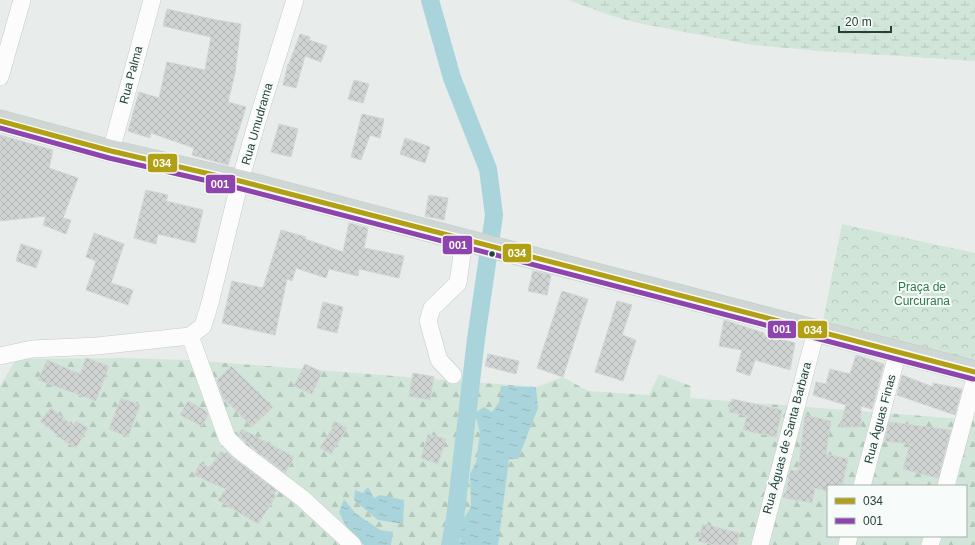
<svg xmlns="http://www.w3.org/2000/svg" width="975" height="545" viewBox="0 0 975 545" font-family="Arial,sans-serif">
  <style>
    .forest { fill: url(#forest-firs); fill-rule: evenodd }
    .wetland { fill: url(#wetland-marsh) }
    .park { fill: url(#park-crowns) }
    .water { fill: url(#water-ripples) }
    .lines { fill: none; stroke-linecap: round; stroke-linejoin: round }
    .canal { stroke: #a9d4db; stroke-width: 18 }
    .building { fill: url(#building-cross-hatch); stroke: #d1d6d4 }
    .street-casing { stroke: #c5cac8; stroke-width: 18 }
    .primary-casing { stroke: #c3ccc9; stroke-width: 23 }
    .street { stroke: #fcfcfc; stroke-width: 17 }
    .primary { stroke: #cfd7d5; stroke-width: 22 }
    .bus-1-casing { stroke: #f7fbf9; stroke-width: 8 }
    .bus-2-casing { stroke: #f7fbf9; stroke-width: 8 }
    .bus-1 { stroke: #b2a014; stroke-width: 5 }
    .bus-2 { stroke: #8e44ad; stroke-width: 5 }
    .bus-dot { fill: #24423a; stroke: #f7fbf9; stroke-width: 1.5 }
    .labels { text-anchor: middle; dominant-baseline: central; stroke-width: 4; stroke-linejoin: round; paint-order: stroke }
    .street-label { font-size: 12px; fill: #24423a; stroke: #f7fbf9 }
    .park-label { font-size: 12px; fill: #2d7a4b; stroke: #f7fbf9 }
    .line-badge { stroke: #f7fbf9; stroke-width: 1.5 }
    .badge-label { font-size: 11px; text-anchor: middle; font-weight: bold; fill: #fff }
  </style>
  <defs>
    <pattern id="forest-firs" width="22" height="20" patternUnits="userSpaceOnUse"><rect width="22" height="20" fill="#d1e6d8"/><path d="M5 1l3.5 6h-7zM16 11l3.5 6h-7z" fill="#b3c6ba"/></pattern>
    <pattern id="wetland-marsh" width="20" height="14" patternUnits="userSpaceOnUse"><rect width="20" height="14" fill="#d1e6d8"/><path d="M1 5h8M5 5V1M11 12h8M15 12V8" fill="none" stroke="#b3c6ba"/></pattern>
    <pattern id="park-crowns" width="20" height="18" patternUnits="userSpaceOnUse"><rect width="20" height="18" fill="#d1e6d8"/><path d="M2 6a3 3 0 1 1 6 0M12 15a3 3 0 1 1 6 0" fill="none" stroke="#b3c6ba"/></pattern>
    <pattern id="water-ripples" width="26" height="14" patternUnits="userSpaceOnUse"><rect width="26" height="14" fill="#a9d4db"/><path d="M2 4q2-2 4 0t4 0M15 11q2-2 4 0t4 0" fill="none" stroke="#91b7bd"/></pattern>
    <pattern id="building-cross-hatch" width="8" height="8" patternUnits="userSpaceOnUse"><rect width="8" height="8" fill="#cfd4d2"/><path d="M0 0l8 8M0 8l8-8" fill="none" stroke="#b2b7b5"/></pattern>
  </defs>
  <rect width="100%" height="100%" fill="#e8edeb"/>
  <path class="forest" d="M122,358l66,2 348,27 27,-10 25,14 61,4 10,-21 32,12 -1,12 285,22v125h-975v-159l16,-27zM828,486h138v50h-138z"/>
  <polygon class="wetland" points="568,0 975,0 975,61 820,51 753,45 638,23 609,15"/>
  <polygon class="park" points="842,224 975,253 975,361 823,321"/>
  <g class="water">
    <polygon points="501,386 536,387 538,408 518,459 509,459 498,545 459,545 461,540 458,527 471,507 470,474 476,462 480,433 475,413 484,407 492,412 499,402"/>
    <polygon points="368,487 374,498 380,495 404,500 403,524 378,520 354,500 355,490 363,493"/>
    <polygon points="344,499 355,513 380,530 393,532 391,545 364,545 347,528 339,512"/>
  </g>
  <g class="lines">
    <polyline class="canal" points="430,0 452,78 488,169 494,215 476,339 455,519 450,545"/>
  </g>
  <g class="building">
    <polygon points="167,9 216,20 241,24 235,73 228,102 246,107 228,165 192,155 194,148 151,133 150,138 128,131 139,92 159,98 167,62 205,70 211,37 163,26"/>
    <polygon points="300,34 310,37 309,40 327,46 321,62 305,56 296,88 283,85 288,64 289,64"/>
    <polygon points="354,80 369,84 363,103 348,99"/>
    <polygon points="362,114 384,119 380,138 370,135 361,160 351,157"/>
    <polygon points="279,124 298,129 291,157 271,152"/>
    <polygon points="0,135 53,150 49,168 78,178 63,218 71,220 66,234 43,225 46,216 0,221"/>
    <polygon points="405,138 430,147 425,163 400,154"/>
    <polygon points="146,190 168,195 166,201 203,210 195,243 158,234 156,244 134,238"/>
    <polygon points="429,195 448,198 444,220 425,216"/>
    <polygon points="349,223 368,228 364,248 404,256 399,278 359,269 358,276 329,269 326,278 296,268 292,281 287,279 275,335 222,323 232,281 263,288 281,230 306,237 305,239 343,252"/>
    <polygon points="94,233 124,244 111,283 133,290 128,305 86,290 96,261 86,257"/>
    <polygon points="21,244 42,251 36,268 16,261"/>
    <polygon points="533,271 551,275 547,295 528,291"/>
    <polygon points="562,291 588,299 563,377 537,368"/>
    <polygon points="617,301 632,305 622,335 636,340 623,381 595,372"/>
    <polygon points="323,302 343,307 337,333 317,328"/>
    <polygon points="724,320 764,333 764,335 795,343 790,370 755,360 750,376 736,371 742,350 719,346"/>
    <polygon points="488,354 519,361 516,374 485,366"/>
    <polygon points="856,355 884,364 872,409 861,406 861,427 840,427 846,405 813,395 816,382 826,384 830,369 850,374"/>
    <polygon points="86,358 109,366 96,401 38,380 47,360 80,374"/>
    <polygon points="305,364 322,372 312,394 294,386"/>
    <polygon points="231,366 273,407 252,427 223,398 217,380"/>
    <polygon points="413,373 434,377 430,400 409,396"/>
    <polygon points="902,375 933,387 933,383 962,389 955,415 897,395"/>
    <polygon points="121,398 140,405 128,437 109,429"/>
    <polygon points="732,399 782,410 776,437 743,430 747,416 729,412"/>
    <polygon points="188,401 206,411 208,414 202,426 180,415"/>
    <polygon points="51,408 73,426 76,421 88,428 76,448 66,442 40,421"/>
    <polygon points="805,415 831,421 826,454 848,459 842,486 828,486 828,491 815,488 812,503 785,498 790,470 798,471"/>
    <polygon points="336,422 347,428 331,454 320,448"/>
    <polygon points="889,422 951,430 938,478 903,469 910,444 885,441"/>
    <polygon points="242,429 294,457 285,473 247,443 238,435"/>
    <polygon points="428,434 446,439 438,464 421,458"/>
    <polygon points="221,451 225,454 227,452 234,459 276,490 274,494 276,496 258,524 218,500 226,489 194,475 200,463 210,467"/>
    <polygon points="703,524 739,533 737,545 715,545 698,541"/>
  </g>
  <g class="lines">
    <defs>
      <g id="street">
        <polyline points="0,77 22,0"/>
        <polyline points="111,151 152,0"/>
        <polyline points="190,336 203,326 210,303 240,181 259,115 295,0"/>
        <polyline points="190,336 227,438 240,451 302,498 353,545"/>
        <polyline points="0,356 32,349 97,346 190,336"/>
        <polyline points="453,375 439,360 428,321 432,308 458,283 464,240"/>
        <polyline points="862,486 898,351"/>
        <polyline points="946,486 975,378"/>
        <polyline points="760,545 816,331"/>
        <polyline points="847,545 849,536"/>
        <polyline points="930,545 933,536"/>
      </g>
      <polyline id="primary" points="0,121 111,151 240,181 464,240 975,372"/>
    </defs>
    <use href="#street" class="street-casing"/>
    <use href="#primary" class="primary-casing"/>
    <use href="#street" class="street"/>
    <use href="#primary" class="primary"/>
    <defs>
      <polyline id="bus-1" points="0,121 111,151 240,181 975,372"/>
      <polyline id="bus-2" points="0,128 109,158 238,188 973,379"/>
    </defs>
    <use href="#bus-1" class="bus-1-casing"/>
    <use href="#bus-2" class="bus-2-casing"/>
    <use href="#bus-1" class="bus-1"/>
    <use href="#bus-2" class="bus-2"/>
  </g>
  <circle class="bus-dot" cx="492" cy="254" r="3.5"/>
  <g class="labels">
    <g class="street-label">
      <text transform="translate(131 75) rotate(-75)">Rua Palma</text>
      <text transform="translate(257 124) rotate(-74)">Rua Umudrama</text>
      <text transform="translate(880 419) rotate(-75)">Rua Águas Finas</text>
      <text transform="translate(787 438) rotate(-75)">Rua Águas de Santa Barbara</text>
    </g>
    <g class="park-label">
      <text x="922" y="287">Praça de<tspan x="922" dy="14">Curcurana</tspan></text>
    </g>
  </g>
  <g class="line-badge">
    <rect x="147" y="153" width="31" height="20" rx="4" fill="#b2a014"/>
    <rect x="205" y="174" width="31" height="20" rx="4" fill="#8e44ad"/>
    <rect x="442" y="235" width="31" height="20" rx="4" fill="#8e44ad"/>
    <rect x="502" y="243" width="30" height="20" rx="4" fill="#b2a014"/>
    <rect x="767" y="320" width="30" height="19" rx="4" fill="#8e44ad"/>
    <rect x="797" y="320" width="31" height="19" rx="4" fill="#b2a014"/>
  </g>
  <g class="badge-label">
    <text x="162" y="167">034</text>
    <text x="220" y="188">001</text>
    <text x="458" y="249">001</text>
    <text x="517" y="257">034</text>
    <text x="782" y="333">001</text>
    <text x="813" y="334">034</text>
  </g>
  <rect x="827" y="485" width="140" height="52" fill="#f7fbf9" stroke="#a3b1ad"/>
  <rect x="835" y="498" width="20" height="6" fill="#b2a014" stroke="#a3b1ad"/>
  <text x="863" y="505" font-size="12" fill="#24423a">034</text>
  <rect x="835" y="518" width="20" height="6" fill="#8e44ad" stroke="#a3b1ad"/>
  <text x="863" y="525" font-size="12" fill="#24423a">001</text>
  <path d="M839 26v6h52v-6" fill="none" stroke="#24423a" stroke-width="2"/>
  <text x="845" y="26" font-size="12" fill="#24423a" stroke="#f7fbf9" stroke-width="3" paint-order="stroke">20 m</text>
</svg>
